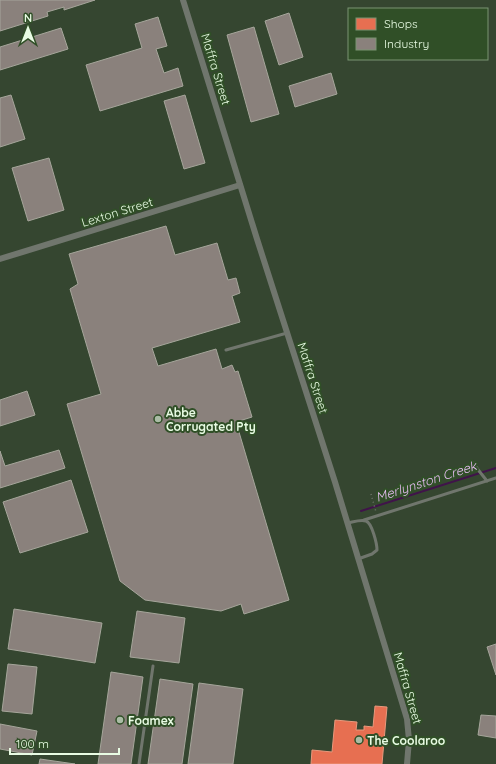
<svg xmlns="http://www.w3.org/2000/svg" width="496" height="764" viewBox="0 0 496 764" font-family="Quicksand,sans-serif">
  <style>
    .shops { fill: #e76f51; stroke: #e8997d }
    .industry { fill: #8a817c; stroke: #a6a69b }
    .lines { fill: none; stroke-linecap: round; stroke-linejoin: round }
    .stream { stroke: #40134a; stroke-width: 2 }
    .path { stroke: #6f776c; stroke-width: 1.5; stroke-dasharray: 1 3; stroke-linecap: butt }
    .lane { stroke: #70766d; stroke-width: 3 }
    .street { stroke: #70766d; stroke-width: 6 }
    .poi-dot { fill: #aabca5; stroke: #304f27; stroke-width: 1.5 }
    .labels { text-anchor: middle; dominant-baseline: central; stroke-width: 4; stroke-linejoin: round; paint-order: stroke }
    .street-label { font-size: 12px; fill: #e9fce4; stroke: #304f27 }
    .poi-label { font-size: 12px; font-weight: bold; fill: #e9fce4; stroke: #304f27; text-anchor: start }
    .water-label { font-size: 13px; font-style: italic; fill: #e9bef5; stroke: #304f27 }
  </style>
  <rect width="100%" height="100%" fill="#354630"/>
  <polygon class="shops" points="375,706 387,707 382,764 311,764 312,750 332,752 335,720 357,722 356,730 364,730 364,726 373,727"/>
  <g class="industry">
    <polygon points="0,0 95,0 64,10 64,7 47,12 48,16 0,31"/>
    <polygon points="289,13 303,57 279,65 265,21"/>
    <polygon points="158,17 167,46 156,49 164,73 178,68 183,86 100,111 86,65 142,48 135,24"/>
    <polygon points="254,27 279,114 251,122 227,35"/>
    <polygon points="61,28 68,49 0,70 0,47"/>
    <polygon points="331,73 337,94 295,107 289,86"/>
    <polygon points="11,95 25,139 0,147 0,98"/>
    <polygon points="185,95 205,163 184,169 164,101"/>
    <polygon points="49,158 64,210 28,221 12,168"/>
    <polygon points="166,226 175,255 217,243 228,280 236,278 240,293 232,296 240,322 152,348 158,366 216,349 222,369 232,365 235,372 238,371 252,417 236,422 289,600 244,614 241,604 221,611 145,600 120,581 67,404 101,394 70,289 78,284 69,254"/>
    <polygon points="27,391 35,415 0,426 0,400"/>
    <polygon points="59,450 65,468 0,488 0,451 5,466"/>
    <polygon points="71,480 88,532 20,553 3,502"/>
    <polygon points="14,609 102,623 95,663 8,649"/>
    <polygon points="137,611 185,618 179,663 130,657"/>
    <polygon points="496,644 496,675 487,647"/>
    <polygon points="8,664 37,667 32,714 2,711"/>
    <polygon points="111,672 143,677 131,764 98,764"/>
    <polygon points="160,679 193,684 182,764 148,764"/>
    <polygon points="199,683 243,689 233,764 188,764"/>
    <polygon points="481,715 496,716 496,738 478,735"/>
    <polygon points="0,724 37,731 32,755 0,749"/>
    <polygon points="40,759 75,764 39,764"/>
  </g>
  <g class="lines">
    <polyline class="stream" points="361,511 496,468"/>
    <polyline class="path" points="371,494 376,512"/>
    <g class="lane">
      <polyline points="226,350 287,333"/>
      <polyline points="472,462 487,481"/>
      <polyline points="364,520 496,478"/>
      <path d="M347,523c6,-1 14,-4 19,-2 6,2 11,23 11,29l-5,4 -14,5"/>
      <polyline points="139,764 153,666"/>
    </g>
    <g class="street">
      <polyline points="183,0 257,239 335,482 407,719 409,740 407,764"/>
      <polyline points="0,259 240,185"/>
    </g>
  </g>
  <g class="poi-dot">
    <circle cx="158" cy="419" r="4"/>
    <circle cx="120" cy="720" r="4"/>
    <circle cx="359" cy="740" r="4"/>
  </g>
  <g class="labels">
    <g class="street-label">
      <text transform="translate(216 69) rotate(73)">Maffra Street</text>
      <text transform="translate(117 212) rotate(-17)">Lexton Street</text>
      <text transform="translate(313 378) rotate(72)">Maffra Street</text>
      <text transform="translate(408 688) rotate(74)">Maffra Street</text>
    </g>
    <g class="poi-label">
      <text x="166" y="412">Abbe<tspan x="166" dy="14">Corrugated Pty</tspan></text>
      <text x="128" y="720">Foamex</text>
      <text x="367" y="740">The Coolaroo</text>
    </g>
    <g class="water-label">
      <text transform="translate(426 481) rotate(-18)">Merlynston Creek</text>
    </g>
  </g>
  <rect x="348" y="8" width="140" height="52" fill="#304f27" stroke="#7a9473"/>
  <rect x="356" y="18" width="20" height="12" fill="#e76f51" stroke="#7a9473"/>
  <text x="384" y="28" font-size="12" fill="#e9fce4">Shops</text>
  <rect x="356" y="38" width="20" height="12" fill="#8a817c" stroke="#7a9473"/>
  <text x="384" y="48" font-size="12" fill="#e9fce4">Industry</text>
  <g transform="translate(28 28)" stroke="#304f27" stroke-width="3" paint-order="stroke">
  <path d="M0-3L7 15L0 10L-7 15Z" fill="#e9fce4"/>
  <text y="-6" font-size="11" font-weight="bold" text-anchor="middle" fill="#e9fce4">N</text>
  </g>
  <path d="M10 748v6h109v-6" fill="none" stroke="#e9fce4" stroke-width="2"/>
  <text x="16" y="748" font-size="12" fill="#e9fce4" stroke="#304f27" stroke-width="3" paint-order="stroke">100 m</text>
</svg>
